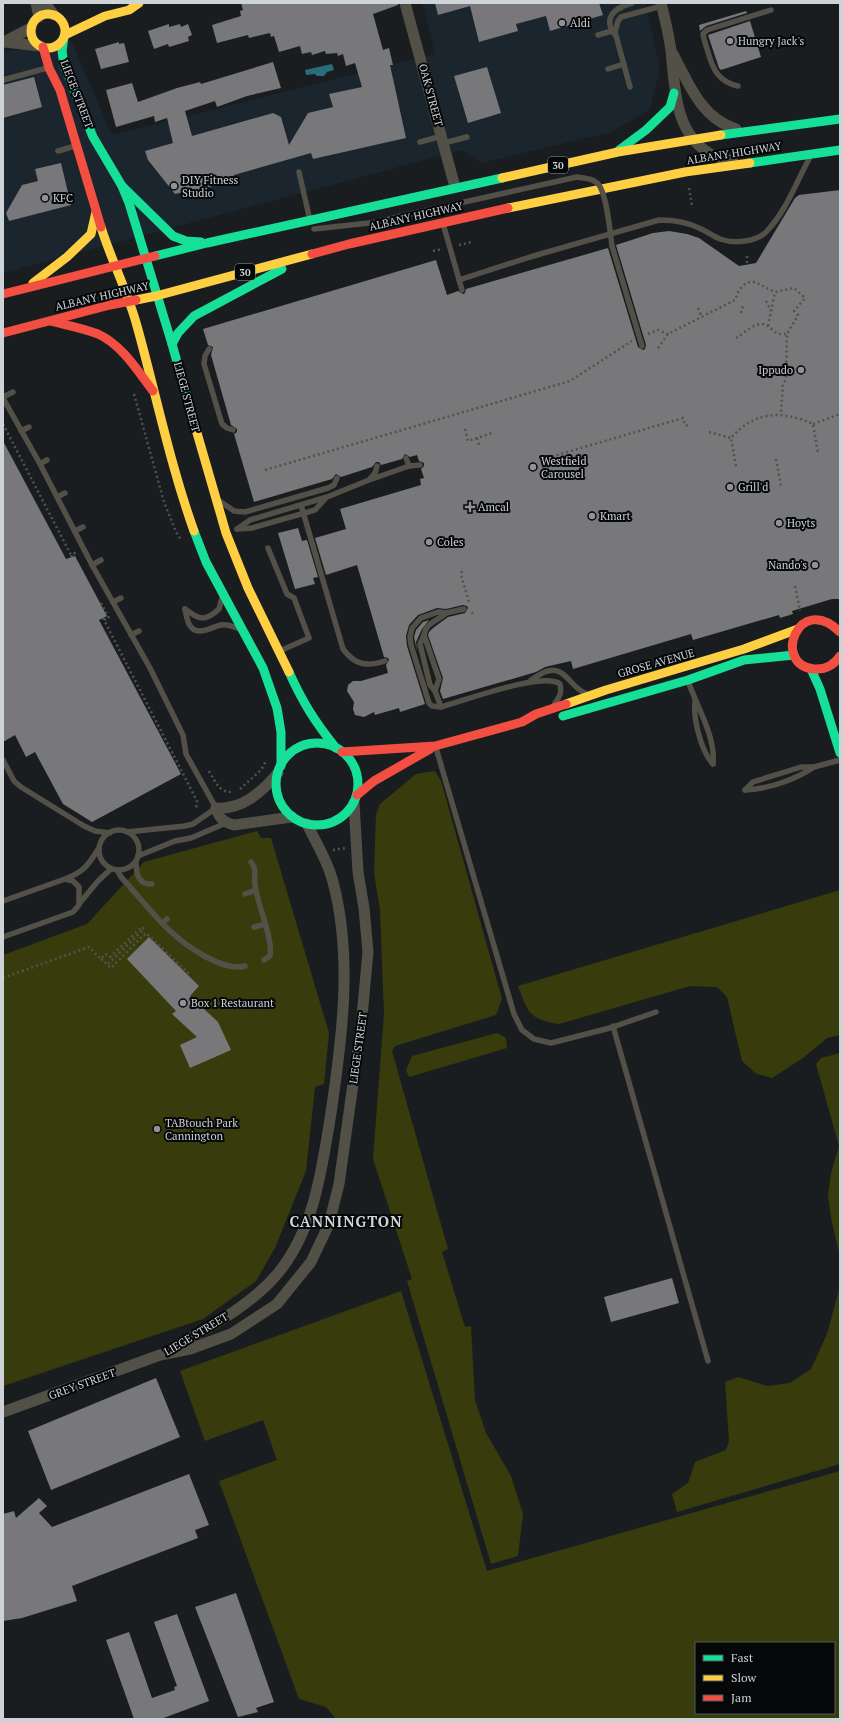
<svg xmlns="http://www.w3.org/2000/svg" width="843" height="1722" viewBox="0 0 843 1722" font-family="'PT Serif',serif">
  <style>
    .built { fill: #1a252e }
    .green { fill: #383c0c; fill-rule: evenodd }
    .water { fill: #276d7c }
    .building { fill: #78777a }
    .lines { fill: none; stroke-linecap: round; stroke-linejoin: round }
    .path { stroke: #52534c; stroke-width: 2.5; stroke-dasharray: 2 3; stroke-linecap: butt }
    .lane { stroke: #535147; stroke-width: 5.5 }
    .street { stroke: #535147; stroke-width: 11 }
    .fast { stroke: #16e098; stroke-width: 9 }
    .slow { stroke: #ffcf43; stroke-width: 9 }
    .jam { stroke: #f24e42; stroke-width: 9 }
    .lane-bridge { stroke: #535147; stroke-width: 5.5 }
    .poi-dot { fill: #8f9397; stroke: #050709; stroke-width: 1.5 }
    .labels { text-anchor: middle; dominant-baseline: central; stroke-width: 4; stroke-linejoin: round; paint-order: stroke }
    .shield { fill: #050709; stroke: #929699; stroke-width: 1 }
    .shield-label { font-size: 10px; font-weight: bold; fill: #ced3d7 }
    .poi-label { font-size: 11px; fill: #ced3d7; stroke: #050709; text-anchor: start }
    .street-label { font-size: 11px; fill: #ced3d7; stroke: #050709 }
    .district-label { font-size: 15px; font-weight: bold; letter-spacing: 1px; fill: #ced3d7; stroke: #050709 }
  </style>
  <rect width="100%" height="100%" fill="#191d20"/>
  <polygon class="built" points="422,3 645,3 660,68 650,109 612,132 481,163 462,150 3,273 3,52 71,40 112,135 435,54"/>
  <g class="green">
    <polygon points="435,771 441,781 502,999 496,1015 395,1046 392,1051 448,1249 442,1252 465,1327 471,1326 475,1400 486,1433 511,1476 523,1514 518,1556 491,1564 407,1281 412,1279 373,1159 384,1014 380,910 374,873 376,815 380,804 416,774"/>
    <polygon points="257,831 261,838 271,838 329,1033 324,1084 315,1087 306,1171 275,1248 256,1281 203,1319 3,1386 3,955 87,924 144,862"/>
    <path d="M840,890v145l-13,3 -24,20 -31,20 -17,-5 -13,-12 -15,-64 -10,-10 -27,-1 -131,38c-30,-5 -31,-11 -41,-38z"/>
    <polygon points="497,1033 506,1038 507,1048 409,1077 406,1070 412,1056"/>
    <polygon points="840,1053 840,1257 831,1218 828,1195 831,1173 839,1146 816,1064 821,1058"/>
    <polygon points="840,1286 840,1464 677,1512 672,1494 688,1483 695,1462 726,1450 729,1441 725,1382 738,1377 767,1386 790,1383 811,1369 827,1334"/>
    <path d="M401,1291l86,280 353,-100v248h-504l-10,-12 -27,-8 -80,-218 58,-21 -14,-40 -58,21 -25,-70zM696,1643h138v70h-138z"/>
  </g>
  <polygon class="water" points="332,64 334,70 327,72 324,76 317,76 315,74 306,75 305,70"/>
  <g class="building">
    <polygon points="241,3 398,3 398,5 373,14 383,50 389,48 393,65 390,65 406,138 313,159 311,153 234,175 230,181 188,193 187,191 175,194 148,160 145,151 173,143 167,118 155,122 154,116 116,127 106,90 132,83 138,102 177,88 200,82 201,84 273,62 281,88 247,96 217,107 215,101 185,111 192,136 273,113 281,117 289,145 308,113 333,107 329,94 362,87 355,63 346,66 343,54 338,56 337,53 326,54 325,51 312,55 311,52 302,54 300,46 279,52 274,36 271,37 270,33 249,38 248,35 217,43 212,25 241,16 240,11 243,10"/>
    <polygon points="435,3 599,3 603,15 550,31 546,16 516,24 518,31 479,42 470,6 438,15"/>
    <polygon points="746,11 747,13 706,26 700,31 699,25"/>
    <polygon points="750,21 761,57 721,70 719,68 708,35"/>
    <polygon points="169,24 169,27 180,24 181,27 188,24 192,35 188,37 189,41 169,47 168,44 154,49 148,31"/>
    <polygon points="119,42 119,44 124,43 129,62 101,69 95,49"/>
    <polygon points="487,67 501,113 468,123 454,76"/>
    <polygon points="34,77 42,107 3,118 3,85"/>
    <polygon points="61,163 71,205 9,221 6,213 22,185 38,181 35,169"/>
    <polygon points="840,190 840,599 832,599 792,611 793,614 780,618 779,615 693,640 691,634 573,669 571,661 545,667 536,672 443,699 440,691 443,678 428,635 429,632 433,628 448,617 465,613 468,608 467,606 463,605 446,609 437,608 418,615 409,625 406,636 407,646 425,704 400,712 399,708 375,715 374,712 364,717 355,715 353,709 354,702 347,691 348,685 353,681 361,681 388,673 386,665 389,660 388,658 384,657 357,565 326,575 315,538 346,529 340,509 421,485 420,479 424,478 421,469 424,466 424,463 419,461 417,455 410,457 405,454 402,459 381,465 379,462 376,462 372,467 341,477 336,474 332,479 254,502 234,434 237,432 237,429 231,425 211,355 213,347 208,345 203,329 436,260 447,295 458,291 463,294 465,293 466,289 608,248 638,347 643,350 645,349 646,345 616,245 653,233 669,231 687,234 699,238 739,266 756,263 795,198 799,195"/>
    <polygon points="3,441 66,559 75,556 107,616 99,620 181,774 92,822 63,804 35,752 26,757 15,735 3,742"/>
    <polygon points="298,528 302,541 307,540 318,577 313,578 315,584 295,589 278,533"/>
    <polygon points="429,620 422,629 416,642 417,651 414,637 416,630 423,622"/>
    <polygon points="149,937 199,986 190,996 218,1022 231,1050 190,1068 180,1045 197,1037 172,1014 176,1011 127,959"/>
    <polygon points="672,1278 679,1303 611,1322 604,1297"/>
    <polygon points="156,1378 180,1437 51,1490 28,1431"/>
    <polygon points="189,1474 209,1525 195,1530 198,1538 72,1586 77,1601 22,1618 3,1621 3,1514 14,1511 16,1518 39,1498 47,1506 39,1513 52,1527"/>
    <polygon points="236,1593 274,1702 256,1708 258,1712 238,1717 195,1607"/>
    <polygon points="177,1614 209,1701 161,1719 134,1719 106,1640 129,1632 152,1698 175,1690 174,1687 177,1686 154,1622"/>
  </g>
  <g class="lines">
    <g class="path">
      <polyline points="689,188 692,205"/>
      <polyline points="459,245 472,242"/>
      <polyline points="433,251 442,249"/>
      <polyline points="747,256 747,264"/>
      <polyline points="766,301 771,311"/>
      <polyline points="698,308 702,317"/>
      <polyline points="741,313 743,305"/>
      <polyline points="768,326 775,292"/>
      <polyline points="648,334 658,330 668,334"/>
      <path d="M736,338c9,-5 21,-19 32,-12 3,2 6,6 10,8h9"/>
      <polyline points="658,348 668,334 735,300 739,290 746,283 750,282 755,282 775,292 794,288 805,298 794,311 798,315 787,334 786,379 783,384 781,414"/>
      <polyline points="134,394 164,502 176,532 181,540"/>
      <polyline points="3,424 71,555"/>
      <polyline points="813,424 840,414"/>
      <polyline points="465,429 468,441 492,433"/>
      <polyline points="709,432 731,438"/>
      <polyline points="477,438 479,445"/>
      <polyline points="547,458 683,418 685,425 688,426"/>
      <polyline points="776,459 781,486"/>
      <path d="M736,466l-5,-28c23,-27 51,-28 82,-14l5,29"/>
      <polyline points="265,470 570,381 632,341"/>
      <polyline points="72,557 71,555 75,553 76,555"/>
      <polyline points="462,571 461,575 469,602"/>
      <polyline points="795,586 800,611"/>
      <polyline points="101,603 109,618 104,620"/>
      <polyline points="472,612 474,616"/>
      <polyline points="103,618 197,801 196,809"/>
      <path d="M209,771c7,12 10,22 25,21"/>
      <polyline points="240,789 261,770 266,761"/>
      <polyline points="333,850 346,848"/>
      <polyline points="101,959 111,968 146,933 188,973 188,974"/>
      <polyline points="3,978 89,947 101,959 106,954 110,957 142,927 144,929 107,965"/>
    </g>
    <g class="lane">
      <polyline points="598,35 615,30"/>
      <path d="M615,35c-13,-18 0,-27 17,-32"/>
      <polyline points="608,69 624,64"/>
      <polyline points="3,80 47,68"/>
      <path d="M738,86c-19,-4 -25,-16 -30,-34 -2,-6 -4,-12 -5,-18l4,-4 64,-20"/>
      <polyline points="630,87 615,32 618,21 621,17 662,6"/>
      <polyline points="420,142 442,136"/>
      <polyline points="444,143 467,137"/>
      <polyline points="58,151 75,146"/>
      <polyline points="299,172 309,216"/>
      <polyline points="444,227 462,290"/>
      <polyline points="314,229 378,222 401,216"/>
      <polyline points="612,246 642,346"/>
      <path d="M459,280l71,-23 129,-37c15,0 29,2 42,9 7,3 13,8 19,10 14,5 37,3 47,-8 19,-20 29,-48 42,-72"/>
      <polyline points="209,349 205,356 204,364 222,424 227,428 233,430"/>
      <polyline points="3,397 13,392"/>
      <polyline points="3,398 40,464 92,565 150,668 183,735 186,754 216,808 193,824 185,826 127,832"/>
      <polyline points="21,431 29,427"/>
      <polyline points="406,458 409,466"/>
      <polyline points="40,464 47,460"/>
      <polyline points="372,479 409,466 420,465"/>
      <polyline points="57,497 65,493"/>
      <polyline points="221,502 234,511 245,512 328,488 334,485 337,478"/>
      <path d="M301,505l42,144c12,16 23,18 42,12"/>
      <polyline points="237,529 250,520 327,497 369,480 375,473 377,466"/>
      <polyline points="237,529 252,528 315,510 325,499"/>
      <polyline points="75,531 83,527"/>
      <polyline points="268,548 287,594 294,598 309,638 282,650"/>
      <polyline points="92,565 101,560"/>
      <polyline points="113,602 121,598"/>
      <path d="M185,609c1,5 2,11 4,15 7,14 22,3 32,1 6,-1 11,1 16,3"/>
      <path d="M185,609c14,11 20,13 34,0l3,-11"/>
      <path d="M464,609l-18,4 -8,-1 -17,6 -9,10 -2,9 1,8 18,58 3,3 9,1c22,-6 103,-36 119,-23 2,9 0,12 -5,19"/>
      <polyline points="131,635 139,631"/>
      <polyline points="424,635 420,644 430,685 435,691"/>
      <path d="M531,680c5,-3 11,-8 17,-9 17,-5 23,17 37,22"/>
      <path d="M688,681c9,26 28,56 25,83"/>
      <path d="M695,701c-2,18 6,50 18,63"/>
      <path d="M441,707l-6,-16 4,-12 -15,-44c2,-13 14,-14 22,-22"/>
      <polyline points="436,748 514,1014 522,1030 534,1039 551,1043 610,1028 656,1012"/>
      <polyline points="3,760 14,781 21,787 84,826 95,831 110,833"/>
      <polyline points="745,790 753,782 801,767 814,767 840,760"/>
      <path d="M745,790c23,-1 50,-10 69,-23"/>
      <circle cx="119" cy="850" r="20"/>
      <polyline points="138,856 175,841 191,838 226,823"/>
      <path d="M136,862c0,11 2,23 16,22"/>
      <path d="M251,862c6,7 3,14 4,23 3,22 18,52 15,71l-6,4"/>
      <path d="M117,870l4,7c16,17 31,37 48,53 17,16 53,42 76,36"/>
      <path d="M65,879c20,-8 23,-14 34,-31"/>
      <polyline points="245,894 256,890"/>
      <polyline points="3,901 65,879 73,881 79,887 79,905 73,912 3,937"/>
      <polyline points="79,904 98,881 111,869"/>
      <polyline points="162,923 167,919"/>
      <polyline points="254,927 265,924"/>
      <polyline points="613,1026 708,1361"/>
    </g>
    <g class="street">
      <polyline points="36,3 39,17"/>
      <polyline points="45,3 54,15"/>
      <polyline points="405,3 455,187"/>
      <path d="M661,3c4,16 8,32 10,48 4,37 3,83 41,104 6,3 14,4 21,6"/>
      <polyline points="4,42 31,28"/>
      <polyline points="5,42 40,46"/>
      <path d="M673,54c16,30 28,64 63,75"/>
      <path d="M278,773c-16,19 -36,37 -62,35 3,10 7,14 18,17l58,-8"/>
      <path d="M171,1349c38,-22 80,-43 108,-77 36,-45 43,-104 52,-159 11,-75 22,-156 2,-231 -5,-21 -17,-39 -26,-58"/>
      <polyline points="3,1412 160,1355 190,1349 231,1334 277,1304 311,1262 329,1224 339,1184 361,1027 368,952 364,908 358,872 354,803"/>
    </g>
    <g class="fast">
      <polyline points="64,37 62,51 64,65 93,137 122,186 129,203 172,344 195,426"/>
      <polyline points="721,135 840,119"/>
      <polyline points="619,150 646,130 670,107 674,93"/>
      <polyline points="750,163 840,150"/>
      <polyline points="122,186 173,236 186,241 201,242"/>
      <polyline points="155,256 207,243 502,178"/>
      <polyline points="172,344 178,333 194,316 282,269"/>
      <polyline points="194,531 206,562 263,668 277,708 281,732 281,766"/>
      <polyline points="811,669 820,689 840,753"/>
      <path d="M289,672c14,31 26,50 47,76"/>
      <polyline points="563,716 688,680 744,660 794,655"/>
      <circle cx="317" cy="784" r="41"/>
    </g>
    <g class="slow">
      <circle cx="48" cy="31" r="17"/>
      <polyline points="65,35 105,16 129,10 139,3"/>
      <polyline points="502,178 618,152 721,135"/>
      <polyline points="508,208 685,172 750,163"/>
      <path d="M101,227c10,33 27,65 36,99 19,68 33,138 57,205"/>
      <polyline points="33,283 67,257 91,234 96,212"/>
      <polyline points="136,300 156,296 312,254"/>
      <polyline points="195,426 226,533 248,588 289,672"/>
      <polyline points="566,704 606,690 744,649 798,629"/>
    </g>
    <g class="jam">
      <polyline points="43,47 49,68 60,90 101,227"/>
      <polyline points="312,254 349,244 508,208"/>
      <polyline points="3,294 155,256"/>
      <path d="M50,321c16,4 32,7 48,13 24,11 39,36 55,57"/>
      <polyline points="3,333 110,305 136,300"/>
      <path d="M840,632c-41,-41 -69,33 -26,37 12,1 20,-4 26,-13"/>
      <polyline points="342,752 435,746 522,722 536,714 566,704"/>
      <polyline points="357,795 374,781 430,749"/>
    </g>
    <path class="lane-bridge" d="M401,216l176,-39c7,1 17,1 22,8 8,11 11,47 13,61"/>
  </g>
  <g class="poi-dot">
    <circle cx="562" cy="23" r="4"/>
    <circle cx="730" cy="41" r="4"/>
    <circle cx="174" cy="186" r="4"/>
    <circle cx="45" cy="198" r="4"/>
    <circle cx="801" cy="370" r="4"/>
    <circle cx="533" cy="467" r="4"/>
    <circle cx="730" cy="487" r="4"/>
    <path d="M468 501h4v4h4v4h-4v4h-4v-4h-4v-4h4z"/>
    <circle cx="592" cy="516" r="4"/>
    <circle cx="779" cy="523" r="4"/>
    <circle cx="429" cy="542" r="4"/>
    <circle cx="815" cy="565" r="4"/>
    <circle cx="183" cy="1003" r="4"/>
    <circle cx="157" cy="1129" r="4"/>
  </g>
  <g class="labels">
    <g class="shield">
      <rect x="548" y="157" width="20" height="16" rx="3"/>
      <rect x="235" y="264" width="20" height="16" rx="3"/>
    </g>
    <g class="shield-label">
      <text x="558" y="165">30</text>
      <text x="245" y="272">30</text>
    </g>
    <g class="poi-label">
      <text x="570" y="23">Aldi</text>
      <text x="738" y="41">Hungry Jack's</text>
      <text x="182" y="180">DIY Fitness<tspan x="182" dy="13">Studio</tspan></text>
      <text x="53" y="198">KFC</text>
      <text x="793" y="370" text-anchor="end">Ippudo</text>
      <text x="541" y="461">Westfield<tspan x="541" dy="13">Carousel</tspan></text>
      <text x="738" y="487">Grill'd</text>
      <text x="478" y="507">Amcal</text>
      <text x="600" y="516">Kmart</text>
      <text x="787" y="523">Hoyts</text>
      <text x="437" y="542">Coles</text>
      <text x="807" y="565" text-anchor="end">Nando's</text>
      <text x="191" y="1003">Box 1 Restaurant</text>
      <text x="165" y="1123">TABtouch Park<tspan x="165" dy="13">Cannington</tspan></text>
    </g>
    <g class="street-label">
      <text transform="translate(77 94) rotate(69)">LIEGE STREET</text>
      <text transform="translate(431 95) rotate(75)">OAK STREET</text>
      <text transform="translate(734 153) rotate(-9)">ALBANY HIGHWAY</text>
      <text transform="translate(416 216) rotate(-13)">ALBANY HIGHWAY</text>
      <text transform="translate(102 296) rotate(-13)">ALBANY HIGHWAY</text>
      <text transform="translate(187 397) rotate(75)">LIEGE STREET</text>
      <text transform="translate(656 663) rotate(-16)">GROSE AVENUE</text>
      <text transform="translate(358 1048) rotate(-82)">LIEGE STREET</text>
      <text transform="translate(196 1334) rotate(-31)">LIEGE STREET</text>
      <text transform="translate(82 1384) rotate(-20)">GREY STREET</text>
    </g>
    <g class="district-label">
      <text x="346" y="1221">CANNINGTON</text>
    </g>
  </g>
  <rect width="843" height="1722" fill="none" stroke="#ced3d7" stroke-width="8"/>
  <rect x="695" y="1642" width="140" height="72" fill="#050709" stroke="#55595b"/>
  <rect x="703" y="1655" width="20" height="6" fill="#16e098" stroke="#55595b"/>
  <text x="731" y="1662" font-size="12" fill="#ced3d7">Fast</text>
  <rect x="703" y="1675" width="20" height="6" fill="#ffcf43" stroke="#55595b"/>
  <text x="731" y="1682" font-size="12" fill="#ced3d7">Slow</text>
  <rect x="703" y="1695" width="20" height="6" fill="#f24e42" stroke="#55595b"/>
  <text x="731" y="1702" font-size="12" fill="#ced3d7">Jam</text>
</svg>
